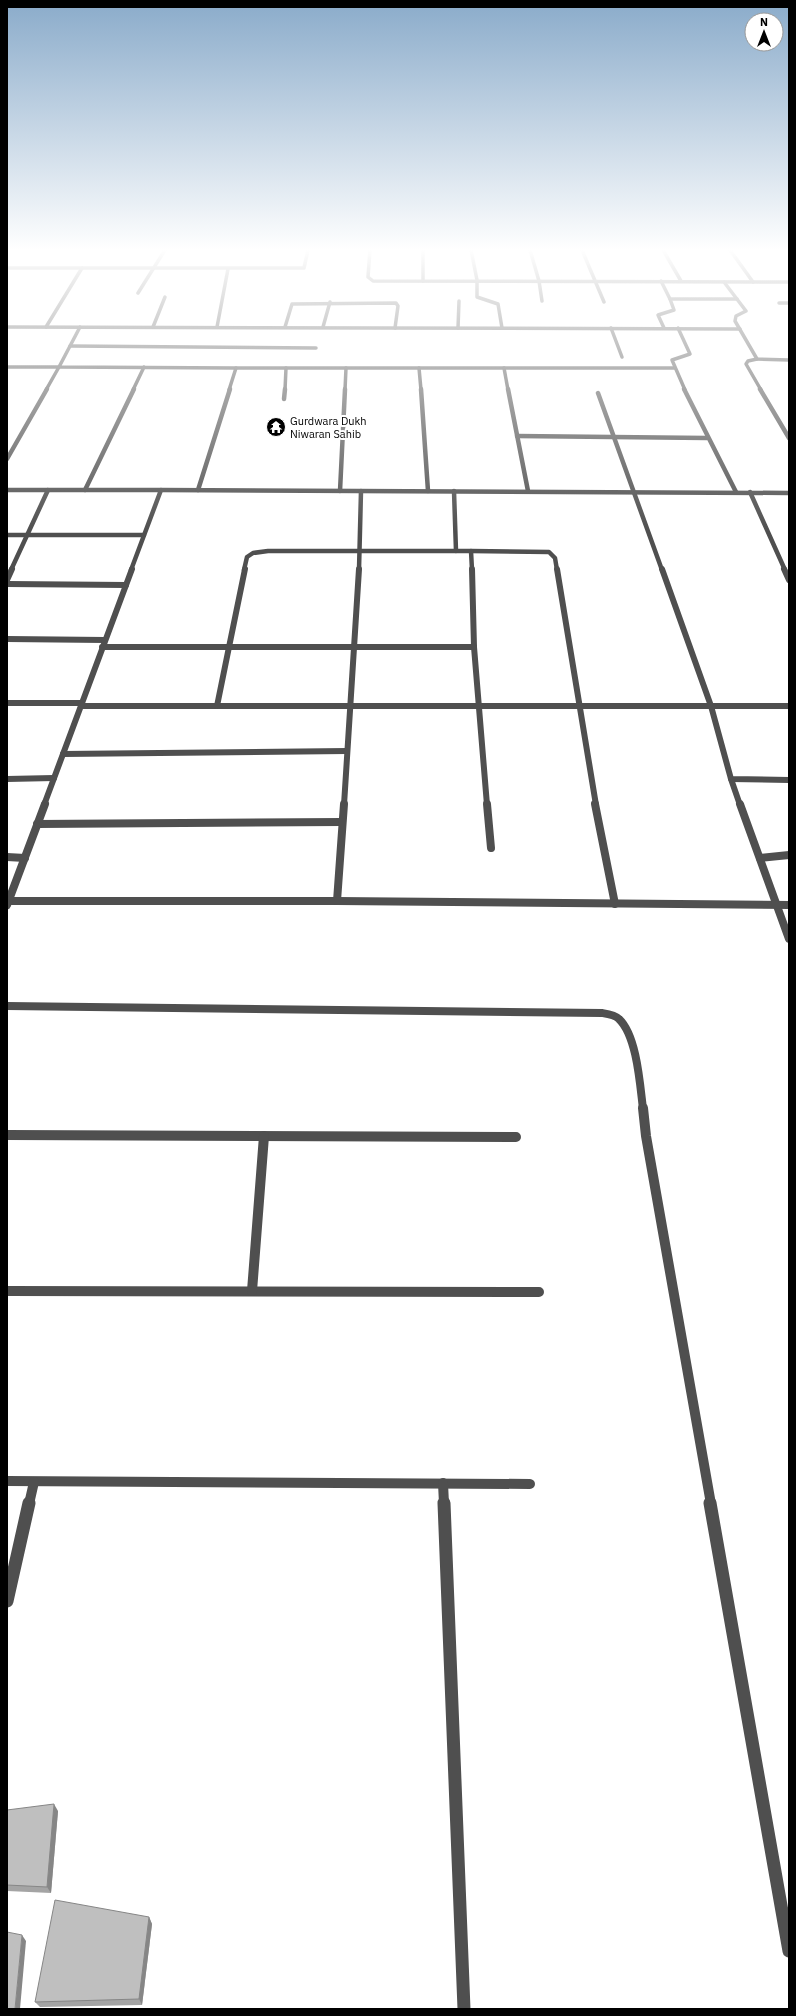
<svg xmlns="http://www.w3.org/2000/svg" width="796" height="2016" viewBox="0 0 796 2016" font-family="'IBM Plex Sans',sans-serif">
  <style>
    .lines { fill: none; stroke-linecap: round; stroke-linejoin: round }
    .minor-far5 { stroke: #4f4f4f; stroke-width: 3.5 }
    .minor-far4 { stroke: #4f4f4f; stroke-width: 4.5 }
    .minor-far3 { stroke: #4f4f4f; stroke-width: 6 }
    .minor-far2 { stroke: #4f4f4f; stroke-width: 8 }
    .minor-far1 { stroke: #4f4f4f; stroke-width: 10 }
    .minor { stroke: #4f4f4f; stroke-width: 13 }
    .wall { fill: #a4a4a4 }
    .shaded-wall { fill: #868686 }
    .building { fill: #bfbfbf; stroke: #868686 }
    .labels { text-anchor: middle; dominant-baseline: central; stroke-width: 4; stroke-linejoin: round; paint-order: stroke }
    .far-poi-label { font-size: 11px; fill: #000; stroke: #fff; text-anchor: start }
  </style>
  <rect width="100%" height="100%" fill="#fff"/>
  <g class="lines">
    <g class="minor-far5">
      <polyline points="370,250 368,277 373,281 789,282"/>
      <polyline points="423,250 423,281"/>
      <polyline points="471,250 477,280 477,297 498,304 502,328"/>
      <polyline points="530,250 539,281 542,301"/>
      <polyline points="582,250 604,302"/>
      <polyline points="663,250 681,281"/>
      <polyline points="730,250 753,282"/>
      <polyline points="7,268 304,268 308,250"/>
      <polyline points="661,281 670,299 737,299"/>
      <polyline points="724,282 746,311 736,316 735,321 757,359 789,360"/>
      <polyline points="138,293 165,250"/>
      <polyline points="779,303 789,303"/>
      <polyline points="7,327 740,329"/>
      <polyline points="46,327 82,268"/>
      <polyline points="80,327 59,367 236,368 229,390"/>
      <polyline points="153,327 165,297"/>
      <polyline points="217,327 228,269"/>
      <polyline points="285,327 292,304 396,303 398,306 395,328"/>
      <polyline points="323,327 330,302"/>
      <polyline points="458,328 459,301"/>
      <polyline points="611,328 622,357"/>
      <polyline points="664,328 658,315 674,310 670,299"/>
      <polyline points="678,328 690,354 672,360 685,390"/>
      <polyline points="70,346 316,348"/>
      <polyline points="757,359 748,361 746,364 761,390"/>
      <polyline points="7,367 59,367 46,390"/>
      <polyline points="236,368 674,368"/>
      <polyline points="419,368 421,390"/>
      <polyline points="504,368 508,390"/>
      <polyline points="133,390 144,367"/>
      <polyline points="285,390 286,368"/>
      <polyline points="345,390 346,368"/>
    </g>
    <g class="minor-far4">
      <polyline points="421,389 428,491"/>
      <polyline points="508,389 528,491"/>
      <polyline points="684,389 736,492"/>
      <polyline points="760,389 789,438"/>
      <polyline points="598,393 662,570"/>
      <polyline points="284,399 285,389"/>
      <polyline points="517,436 707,438"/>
      <polyline points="7,459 47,389"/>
      <polyline points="7,490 161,490 131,570"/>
      <polyline points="85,490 134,389"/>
      <polyline points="161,490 789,493"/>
      <polyline points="198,490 230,389"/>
      <polyline points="340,491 345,389"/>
      <polyline points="454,491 456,551"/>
      <polyline points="750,492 785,570"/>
      <polyline points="7,535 144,535"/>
      <polyline points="471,551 549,552 555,558 557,570"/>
      <polyline points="11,570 48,490"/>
      <polyline points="244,570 247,557 253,553 268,551 471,551 472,570"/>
      <polyline points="359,570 361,491"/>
    </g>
    <g class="minor-far3">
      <polyline points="557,569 596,805"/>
      <polyline points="662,569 711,706 731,779 789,780"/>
      <polyline points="784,569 789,580"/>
      <polyline points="7,580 12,569"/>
      <polyline points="7,584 126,585"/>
      <polyline points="7,639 105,640"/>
      <polyline points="102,647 229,647"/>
      <polyline points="229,647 474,647 472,569"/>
      <polyline points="229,647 245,569"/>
      <polyline points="474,647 487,805"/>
      <polyline points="7,703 82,703"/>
      <polyline points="81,706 789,706"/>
      <polyline points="217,706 229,647"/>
      <polyline points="63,754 347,751"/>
      <polyline points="7,779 54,778"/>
      <polyline points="731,779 740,805"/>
      <polyline points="44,805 132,569"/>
      <polyline points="344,805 359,569"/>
    </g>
    <g class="minor-far2">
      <polyline points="487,804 491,848"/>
      <polyline points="595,804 615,904"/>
      <polyline points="740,804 789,939"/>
      <polyline points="37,824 342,822"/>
      <polyline points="7,857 25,858"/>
      <polyline points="760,858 789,855"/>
      <polyline points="9,901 337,901 344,804"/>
      <polyline points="337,901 789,905"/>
      <polyline points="7,905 45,804"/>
      <path d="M7,1006l595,7c6,1 13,2 17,6 18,17 21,66 24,90"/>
    </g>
    <g class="minor-far1">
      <polyline points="643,1108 646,1136 711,1504"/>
      <polyline points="7,1135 516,1137"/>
      <polyline points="7,1291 539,1292"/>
      <polyline points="252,1291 264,1136"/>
      <polyline points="7,1481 530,1484"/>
      <polyline points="443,1483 444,1504"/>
      <polyline points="29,1504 34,1482"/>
    </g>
    <g class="minor">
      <polyline points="444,1503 464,2009"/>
      <polyline points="710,1503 789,1951"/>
      <polyline points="7,1601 29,1503"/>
    </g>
  </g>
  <g class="wall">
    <polygon points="7,1810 58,1811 51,1893 7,1891"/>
    <polygon points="149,1917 152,1924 142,2005 40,2007 35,2002"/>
  </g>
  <g class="shaded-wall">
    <polygon points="54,1804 58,1811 51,1893 47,1887"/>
    <polygon points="149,1917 152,1924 142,2005 139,1999"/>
    <polygon points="22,1935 26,1941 20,2009 15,2009"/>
  </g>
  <g class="building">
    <polygon points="54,1804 47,1887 7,1885 7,1810"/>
    <polygon points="55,1900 149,1917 139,1999 35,2002"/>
    <polygon points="7,1932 22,1935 15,2009 7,2009"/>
  </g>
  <linearGradient id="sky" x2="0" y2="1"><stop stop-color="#8aabca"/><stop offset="0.47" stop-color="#fff"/><stop offset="1" stop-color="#fff" stop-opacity="0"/></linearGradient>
  <rect width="796" height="532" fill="url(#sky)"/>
  <defs>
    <symbol id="temple-disc" viewBox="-11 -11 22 22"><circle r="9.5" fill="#000" stroke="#fff"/><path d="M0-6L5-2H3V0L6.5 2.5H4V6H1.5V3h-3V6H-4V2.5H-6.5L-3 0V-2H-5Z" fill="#fff"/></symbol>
  </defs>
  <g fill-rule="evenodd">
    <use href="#temple-disc" x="265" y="416" width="22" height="22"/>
  </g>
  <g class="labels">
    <g class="far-poi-label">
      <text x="290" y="421">Gurdwara Dukh<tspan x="290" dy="13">Niwaran Sahib</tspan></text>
    </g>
  </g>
  <rect width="796" height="2016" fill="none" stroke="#000000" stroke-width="16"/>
  <g transform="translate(764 32)"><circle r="19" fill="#ffffff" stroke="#999999"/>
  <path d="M0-3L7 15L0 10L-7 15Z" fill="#000000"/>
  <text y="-6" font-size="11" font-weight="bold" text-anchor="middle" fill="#000000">N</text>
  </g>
</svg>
